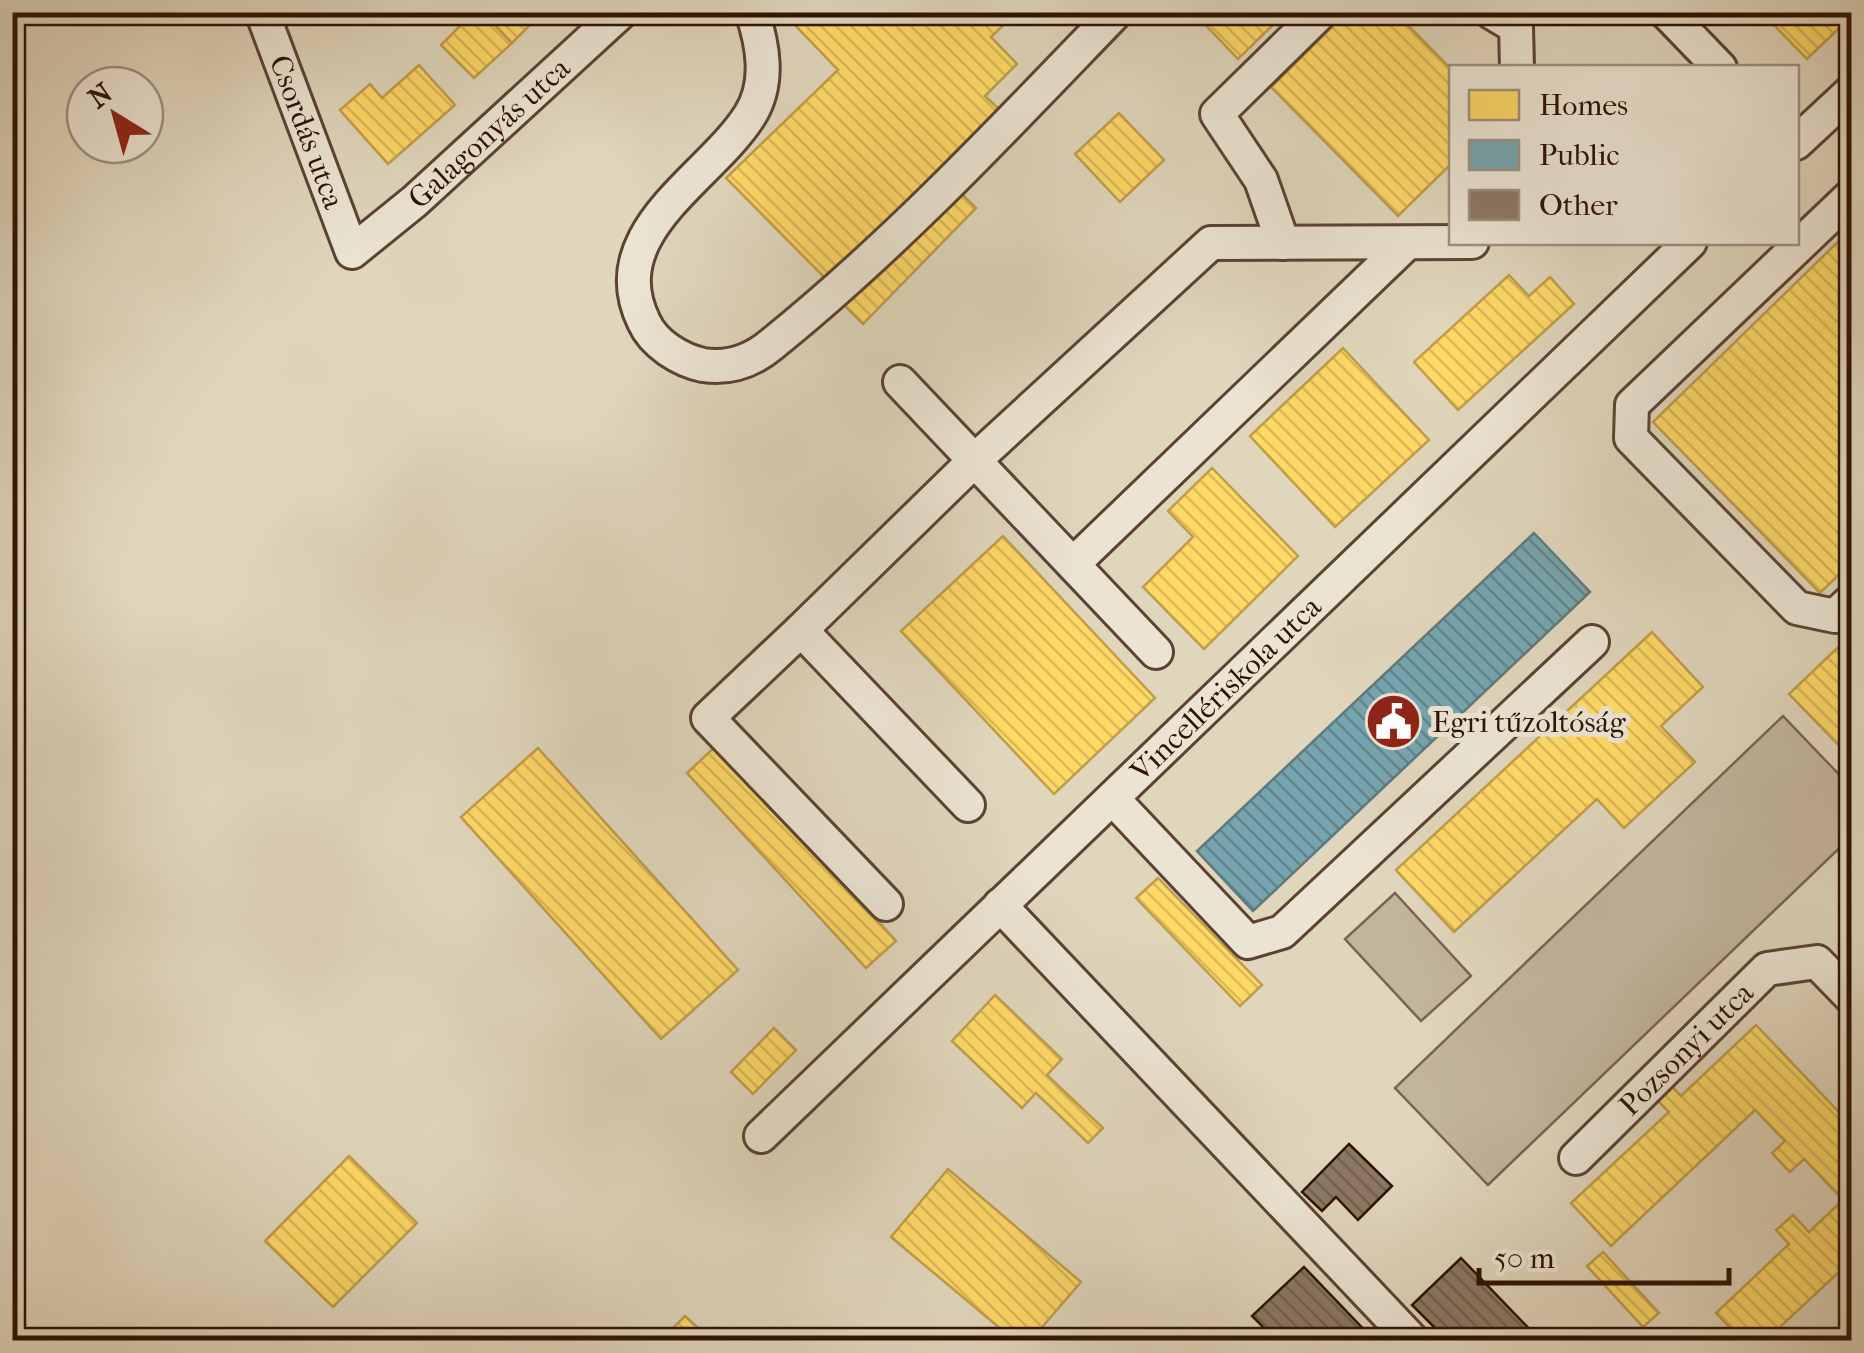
<svg xmlns="http://www.w3.org/2000/svg" width="1864" height="1353" viewBox="0 0 1864 1353" font-family="'IM FELL French Canon',serif">
  <style>
    .park { fill: #c2b59d; stroke: #786451; stroke-width: 2.5 }
    .homes { fill: url(#homes-back-hatch); stroke: #c09d49; stroke-width: 2.5 }
    .public { fill: url(#public-back-hatch); stroke: #60797c; stroke-width: 2.5 }
    .building { fill: url(#building-back-hatch); stroke: #2e1205; stroke-width: 2.5 }
    .lines { fill: none; stroke-linecap: round; stroke-linejoin: round }
    .minor-casing { stroke: #5a4333; stroke-width: 38 }
    .minor { stroke: #ebe4d3; stroke-width: 32 }
    .labels { text-anchor: middle; dominant-baseline: central; stroke-width: 10; stroke-linejoin: round; paint-order: stroke }
    .street-label { font-size: 30px; fill: #2e1205; stroke: #ebe4d3 }
    .poi-label { font-size: 30px; fill: #2e1205; stroke: #ebe4d3; text-anchor: start }
  </style>
  <defs>
    <pattern id="homes-back-hatch" width="6" height="6" patternUnits="userSpaceOnUse" patternTransform="scale(2.5)"><rect width="6" height="6" fill="#ffd966"/><path d="M-1 5l2 2M0 0l6 6M5-1l2 2" fill="none" stroke="#dbb957"/></pattern>
    <pattern id="public-back-hatch" width="6" height="6" patternUnits="userSpaceOnUse" patternTransform="scale(2.5)"><rect width="6" height="6" fill="#76a5af"/><path d="M-1 5l2 2M0 0l6 6M5-1l2 2" fill="none" stroke="#61858c"/></pattern>
    <pattern id="building-back-hatch" width="6" height="6" patternUnits="userSpaceOnUse" patternTransform="scale(2.5)"><rect width="6" height="6" fill="#8b7864"/><path d="M-1 5l2 2M0 0l6 6M5-1l2 2" fill="none" stroke="#726150"/></pattern>
  </defs>
  <rect width="100%" height="100%" fill="#e0d6bc"/>
  <filter id="stains"><feTurbulence type="fractalNoise" baseFrequency=".002" numOctaves="4"/><feColorMatrix values="0 0 0 0 .2 0 0 0 0 .09 0 0 0 0 .02 0 0 0 .5 -.17"/></filter>
  <radialGradient id="worn" r=".72"><stop offset=".6" stop-color="#630" stop-opacity="0"/><stop offset="1" stop-color="#630" stop-opacity=".3"/></radialGradient>
  <g class="park">
    <polygon points="1783,716 1851,787 1851,837 1488,1185 1395,1088"/>
    <polygon points="1395,893 1471,976 1421,1021 1345,939"/>
  </g>
  <g class="homes">
    <polygon points="444,12 483,12 512,43 474,78 441,45 459,27"/>
    <polygon points="483,12 543,12 512,43"/>
    <polygon points="806,12 1017,12 991,37 1017,64 985,96 999,109 827,280 726,178 838,70 794,24"/>
    <polygon points="1205,12 1286,12 1238,59 1199,18"/>
    <polygon points="1347,12 1395,12 1452,70 1452,163 1398,216 1271,87"/>
    <polygon points="1781,12 1852,12 1852,16 1807,59 1771,22"/>
    <polygon points="419,65 455,105 388,164 340,110 370,84 382,98"/>
    <polygon points="1119,113 1164,160 1120,202 1075,154"/>
    <polygon points="954,186 976,208 863,324 841,302"/>
    <polygon points="1852,228 1852,562 1820,593 1653,422"/>
    <polygon points="1509,275 1529,296 1550,277 1574,304 1458,410 1414,362"/>
    <polygon points="1343,348 1429,440 1335,527 1250,436"/>
    <polygon points="1212,468 1298,556 1204,649 1143,587 1193,537 1168,511"/>
    <polygon points="1003,536 1155,698 1054,794 901,631"/>
    <polygon points="1652,632 1703,687 1661,726 1695,762 1624,828 1597,799 1454,932 1396,870"/>
    <polygon points="1852,634 1852,759 1789,694"/>
    <polygon points="717,745 896,941 866,968 687,773"/>
    <polygon points="538,748 738,970 661,1039 461,817"/>
    <polygon points="1158,878 1262,985 1240,1006 1136,898"/>
    <polygon points="995,995 1062,1059 1047,1075 1103,1128 1088,1143 1036,1093 1022,1108 952,1041"/>
    <polygon points="1756,1025 1852,1126 1852,1260 1766,1340 1742,1340 1716,1313 1789,1244 1776,1230 1793,1215 1809,1232 1843,1200 1804,1159 1790,1172 1772,1153 1785,1141 1755,1110 1611,1246 1571,1203 1669,1112 1653,1096 1668,1082 1681,1096"/>
    <polygon points="774,1028 796,1050 753,1094 731,1072"/>
    <polygon points="349,1156 417,1223 333,1307 265,1241"/>
    <polygon points="948,1169 1081,1282 1031,1340 1014,1340 891,1237"/>
    <polygon points="1603,1252 1659,1313 1643,1327 1587,1266"/>
    <polygon points="685,1316 711,1340 661,1340"/>
  </g>
  <polygon class="public" points="1534,533 1590,592 1253,911 1197,851"/>
  <g class="building">
    <polygon points="1349,1144 1392,1186 1358,1220 1336,1197 1322,1211 1302,1192"/>
    <polygon points="1461,1258 1540,1340 1447,1340 1412,1305"/>
    <polygon points="1304,1267 1374,1340 1276,1340 1252,1316"/>
  </g>
  <g class="lines">
    <defs>
      <g id="minor">
        <path id="s1" d="M262,12l90,240 63,-51 206,-189"/>
        <path d="M752,12c11,33 18,71 -2,103 -40,64 -150,117 -106,207 10,22 36,38 59,43 26,4 49,-4 69,-21 124,-100 233,-217 344,-332"/>
        <polyline points="1491,12 1516,27 1517,68"/>
        <polyline points="1666,12 1720,68"/>
        <polyline points="1796,143 1852,91"/>
        <polyline points="1852,195 1632,405 1631,438 1797,608 1835,616 1852,600"/>
        <polyline points="1283,243 1261,180 1217,114 1321,12"/>
        <polyline points="900,382 1156,652"/>
        <polyline points="1073,564 1406,244"/>
        <polyline points="801,630 708,718 886,904"/>
        <polyline points="1113,799 1248,942 1282,932 1592,642"/>
        <polyline points="968,805 801,630 975,460 1211,243 1472,242"/>
        <polyline points="1000,905 1412,1340"/>
        <path id="s2" d="M761,1136l929,-894"/>
        <path id="s3" d="M1576,1158l191,-189 50,-7 35,36"/>
      </g>
    </defs>
    <use href="#minor" class="minor-casing"/>
    <use href="#minor" class="minor"/>
  </g>
  <defs>
    <symbol id="civic-disc" viewBox="-11 -11 22 22"><circle r="9.5" fill="#8f2418" stroke="#ebe4d3"/><path d="M-.6-6.5H3V-4.5H.6V-3L4-1V1h2V6H-6V1h2V-1L-.6-3ZM-1.2 2.5V6h2.4V2.5Z" fill="#fff"/></symbol>
  </defs>
  <g fill-rule="evenodd">
    <use href="#civic-disc" x="1362" y="690" width="63" height="63"/>
  </g>
  <g class="labels">
    <g class="street-label">
      <text stroke="none"><textPath href="#s1" startOffset="128">Csordás utca</textPath></text>
      <text stroke="none"><textPath href="#s1" startOffset="438">Galagonyás utca</textPath></text>
      <text stroke="none"><textPath href="#s2" startOffset="645">Vincellériskola utca</textPath></text>
      <text stroke="none"><textPath href="#s3" startOffset="155">Pozsonyi utca</textPath></text>
    </g>
    <g class="poi-label">
      <text x="1432" y="722">Egri tűzoltóság</text>
    </g>
  </g>
  <rect width="1864" height="1353" fill="none" stroke="#e0d6bc" stroke-width="50"/>
  <rect x="15" y="15" width="1834" height="1323" fill="none" stroke="#2e1205" stroke-width="5"/>
  <rect x="25" y="25" width="1814" height="1303" fill="none" stroke="#2e1205" stroke-width="2.5"/>
  <rect x="1449" y="65" width="350" height="180" fill="#ebe4d3" stroke="#9f9081" stroke-width="2.5"/>
  <rect x="1469" y="90" width="50" height="30" fill="#ffd966" stroke="#9f9081" stroke-width="2.5"/>
  <text x="1539" y="115" font-size="30" fill="#2e1205">Homes</text>
  <rect x="1469" y="140" width="50" height="30" fill="#76a5af" stroke="#9f9081" stroke-width="2.5"/>
  <text x="1539" y="165" font-size="30" fill="#2e1205">Public</text>
  <rect x="1469" y="190" width="50" height="30" fill="#8b7864" stroke="#9f9081" stroke-width="2.5"/>
  <text x="1539" y="215" font-size="30" fill="#2e1205">Other</text>
  <g transform="translate(115 115) rotate(323)"><circle r="48" fill="#ebe4d3" stroke="#9f9081" stroke-width="2.5"/>
  <path d="M0-8L18 38L0 25L-18 38Z" fill="#8f2418"/>
  <text y="-15" font-size="28" font-weight="bold" text-anchor="middle" fill="#2e1205">N</text>
  </g>
  <path d="M1479 1268v15h250v-15" fill="none" stroke="#2e1205" stroke-width="5"/>
  <text x="1494" y="1268" font-size="30" fill="#2e1205" stroke="#ebe4d3" stroke-width="8" paint-order="stroke">50 m</text>
  <rect width="100%" height="100%" filter="url(#stains)"/>
  <rect width="100%" height="100%" fill="url(#worn)"/>
</svg>
